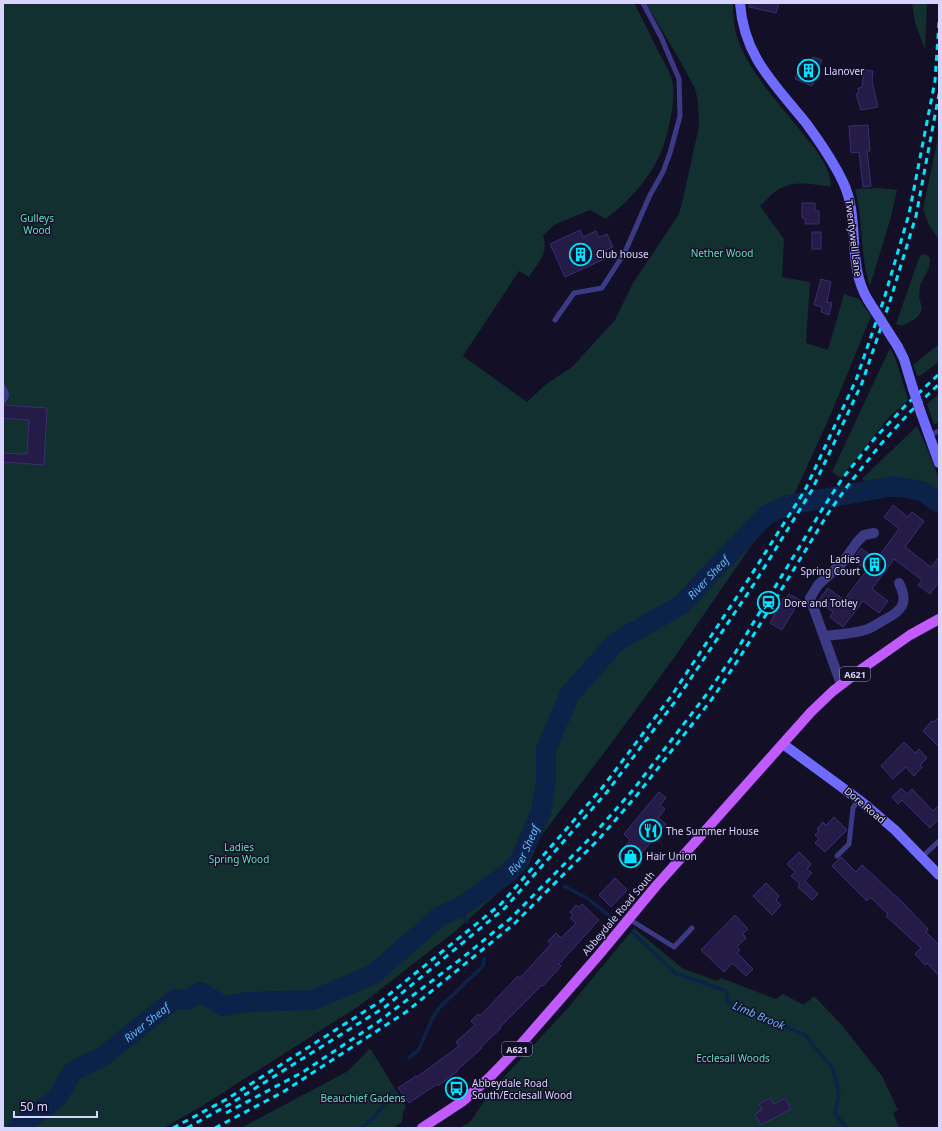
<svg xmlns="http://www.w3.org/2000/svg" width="942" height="1131" viewBox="0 0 942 1131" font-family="'Noto Sans',sans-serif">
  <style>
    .green { fill: #12302f }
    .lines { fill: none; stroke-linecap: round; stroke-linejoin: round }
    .stream { stroke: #0c2248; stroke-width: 3.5 }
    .river { stroke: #0c2248; stroke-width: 20 }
    .building { fill: #241b47; stroke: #3b2d73 }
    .lane { stroke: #3d3a85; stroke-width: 5 }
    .street { stroke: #3d3a85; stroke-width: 10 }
    .secondary { stroke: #6f6bff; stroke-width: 10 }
    .primary { stroke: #c25bff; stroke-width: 10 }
    .rail { stroke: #00e5ff; stroke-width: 3; stroke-dasharray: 6 5; stroke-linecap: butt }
    .secondary-bridge { stroke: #6f6bff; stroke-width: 10 }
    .labels { text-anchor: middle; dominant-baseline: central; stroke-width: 3; stroke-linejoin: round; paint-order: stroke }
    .shield { fill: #130f26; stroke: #9e99be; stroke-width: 1 }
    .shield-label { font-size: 9px; font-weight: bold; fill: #d9d4ff }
    .poi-label { font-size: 10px; fill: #d9d4ff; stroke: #130f26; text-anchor: start }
    .park-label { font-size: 10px; fill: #5fe0c0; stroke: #130f26 }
    .street-label { font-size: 10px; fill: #d9d4ff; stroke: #130f26 }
    .water-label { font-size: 11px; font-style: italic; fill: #62b6ff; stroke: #130f26 }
  </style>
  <rect width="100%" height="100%" fill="#130f26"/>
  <g class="green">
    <path d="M3,3h631c8,15 16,31 23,46 5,10 12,20 15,31 3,11 1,24 -1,36 -8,47 -28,73 -65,103l-16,-9 -36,15 -11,11c6,17 -5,27 -14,41l-10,-6 -56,85 64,46 18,-17 27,-18 43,-47 18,-37 46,-69 4,-15 16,-73 -1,-25 -3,-12 -13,-25 -36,-61h87c0,10 0,20 3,30 10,38 48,75 71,106 11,13 24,30 24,48 -18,-3 -36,-7 -52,2 -7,4 -13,12 -19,17l24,33 -2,38 28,5 -4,61 22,7 16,-56 15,5 12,17 -40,98 -38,83 -31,33 -86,125 -66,90 -75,99 -11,21 -28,30 -43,38 -94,73 -157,100 -38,22h-161z"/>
    <polygon points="912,3 927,3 925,49 915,23"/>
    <polygon points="939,133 939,240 929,225 923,209"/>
    <path d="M879,188l18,2 -6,27 -21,69c-11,-32 -6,-65 -15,-97z"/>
    <polygon points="925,254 930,258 929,268 920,285 919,296 922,309 919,315 915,319 902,326 896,324 919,258 921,255"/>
    <polygon points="939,344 939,362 918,377 913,365"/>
    <polygon points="890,348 896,360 908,400 889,417 841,478 832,472"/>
    <polygon points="939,394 939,422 934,425 927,404"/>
    <polygon points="917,426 927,448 939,479 939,503 922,491 894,486 876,489 862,479"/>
    <polygon points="634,928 682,968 717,981 721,978 776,999 783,994 804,1005 814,996 841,1024 882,1076 898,1110 893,1113 899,1128 903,1128 459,1128 470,1122 492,1090 567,1009"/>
    <polygon points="370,1048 406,1107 403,1112 402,1122 393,1128 241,1128 348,1071"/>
  </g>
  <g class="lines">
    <g class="stream">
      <polyline points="519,862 529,868"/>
      <polyline points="564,886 587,898 614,920"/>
      <polyline points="459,908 467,922"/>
      <polyline points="632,932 675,973 726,991 728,1002 805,1035 833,1069 839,1094 835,1114 847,1128"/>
      <polyline points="409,1058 419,1049 433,1017 439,1008 483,966 484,958"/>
      <path d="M361,1128c14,-9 23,-22 31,-37"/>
    </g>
    <path class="river" id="s1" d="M17,1128l40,-30 16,-27 29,-14 73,-58 12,1 14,-8 22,14 24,-4 66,-2 61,-26 66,-58 19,-8 48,-34 12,-12 22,-50 5,-30v-33l24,-55 46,-52 65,-37 85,-90 22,-10 106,-19 28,5 17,12"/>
  </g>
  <g class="building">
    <polygon points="750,3 779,3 776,13 749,7"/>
    <polygon points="813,57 822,60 812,86 795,79 803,59 811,62"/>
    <polygon points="864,70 873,71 872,81 878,107 861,110 856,94 859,93 858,88 862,87"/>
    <polygon points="868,125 870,151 867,151 871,186 863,187 859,152 851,153 849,126"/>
    <polygon points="802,203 815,203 815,211 819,211 819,224 805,224 805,218 802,218"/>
    <polygon points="580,230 583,237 596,231 599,237 607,234 613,247 606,250 609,257 565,277 550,244"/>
    <rect x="812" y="232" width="9" height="17"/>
    <polygon points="821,279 831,282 827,302 832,303 829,315 821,312 822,307 814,305"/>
    <polygon points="3,405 47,408 44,465 3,462 3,453 27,454 29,420 3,418"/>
    <polygon points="893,505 908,517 912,512 924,521 905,547 931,567 939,557 939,582 930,594 918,585 922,580 894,559 872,589 888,601 879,613 863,601 843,627 830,617 833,612 818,601 828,588 844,600 867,570 853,560 861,548 876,560 899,529 884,517"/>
    <polygon points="789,594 800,600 782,630 770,623 784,597 786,599"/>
    <polygon points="939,717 939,747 923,731 932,721 934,722"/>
    <polygon points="904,742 915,753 919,749 927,758 920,765 922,767 914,776 906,767 893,779 881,766"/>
    <polygon points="901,788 907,794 912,789 933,811 939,805 939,819 930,828 902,800 898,804 892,797"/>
    <polygon points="659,792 666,798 660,805 665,809 658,818 666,824 630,867 617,856 630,840 624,834"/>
    <polygon points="834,817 847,830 825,852 815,843 819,839 815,835 819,831 817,829 823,822 826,825"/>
    <polygon points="799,852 811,864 807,869 812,873 805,881 818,894 812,900 798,887 800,884 791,876 795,872 787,864"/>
    <polygon points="841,857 856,872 862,865 901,901 928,929 926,932 939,945 939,976 927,963 925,965 915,954 921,948 886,916 888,914 870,897 867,901 832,866"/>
    <polygon points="615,878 627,890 611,907 599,895"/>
    <polygon points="766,883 779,896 776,900 781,905 772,915 753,896"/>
    <polygon points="582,904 599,920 559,964 561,966 543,986 542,985 500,1027 501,1028 481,1047 482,1048 457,1070 458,1071 438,1086 437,1084 409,1103 398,1088 416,1076 417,1077 459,1046 456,1042 475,1025 471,1021 478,1014 480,1016 518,976 520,978 551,944 548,941 556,933 561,938 576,923 570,918 573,915 570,912 576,905 579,907"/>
    <polygon points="735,915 748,929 743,934 746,938 737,947 740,950 737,953 753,969 746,976 732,963 724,972 701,950"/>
    <polygon points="770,1098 774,1104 785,1098 791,1109 761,1125 755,1114 762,1110 759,1104"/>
  </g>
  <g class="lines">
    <g class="lane">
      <polyline points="555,320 574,293 602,288 625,252 650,195 663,172 670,153 680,116 679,79 661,37 643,3"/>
      <path d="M3,387c4,6 5,9 0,14"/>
      <polyline points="929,435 939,431"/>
      <polyline points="837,856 849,844 853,808 859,799"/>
      <polyline points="922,857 939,841"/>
      <polyline points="629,919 674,947 692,928"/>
    </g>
    <g class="street">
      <path d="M824,636c12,-1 33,-3 44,-7 5,-2 11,-6 16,-9 18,-9 25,-17 15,-37"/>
      <polyline points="841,684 810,598 818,585 843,562 857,542 864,535 874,533"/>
    </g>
    <g class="secondary">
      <path d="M740,3c4,54 34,80 66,120 14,19 27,38 37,59 18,37 3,82 25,118"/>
      <polyline points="898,347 904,359 913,389"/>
      <polyline points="921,413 939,463"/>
      <polyline points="783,744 862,802 895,830 939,875"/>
    </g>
    <polyline class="primary" points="422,1128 463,1101 490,1077 515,1051 598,956 656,886 811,712 833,691 863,668 910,635 939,619"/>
    <g class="rail">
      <polyline points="226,1113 303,1072 378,1022 462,958 511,918 594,834 633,790 706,695 735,653 823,508 842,479 875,438 905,406 939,374"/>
      <polyline points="173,1128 227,1099 381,1001 501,904 602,788 672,695 748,580 805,490 856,380 884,299 909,214 935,81 939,22"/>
      <polyline points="187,1128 230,1104 385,1007 505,908 607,792 677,699 754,584 812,490 862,383 890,301 916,216 939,94"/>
      <polyline points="215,1128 283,1092 406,1012 514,924 599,839 637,795 712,699 740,657 829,512 849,484 881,444 910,412 939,384"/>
    </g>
    <g class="secondary-bridge">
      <polyline points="868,300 898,347"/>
      <polyline points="913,389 921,413"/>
    </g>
  </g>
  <defs>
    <symbol id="building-ring" viewBox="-11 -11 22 22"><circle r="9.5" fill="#130f26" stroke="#00e5ff" stroke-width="1.5"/><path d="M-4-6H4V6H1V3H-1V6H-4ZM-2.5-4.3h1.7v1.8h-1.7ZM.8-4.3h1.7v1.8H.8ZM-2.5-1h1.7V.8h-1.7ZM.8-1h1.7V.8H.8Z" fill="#00e5ff"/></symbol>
    <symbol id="station-ring" viewBox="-11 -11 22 22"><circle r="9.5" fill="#130f26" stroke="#00e5ff" stroke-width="1.5"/><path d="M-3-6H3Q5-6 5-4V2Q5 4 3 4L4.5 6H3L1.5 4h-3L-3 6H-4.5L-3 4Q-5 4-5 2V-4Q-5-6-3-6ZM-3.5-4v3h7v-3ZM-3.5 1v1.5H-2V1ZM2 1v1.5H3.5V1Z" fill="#00e5ff"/></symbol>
    <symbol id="restaurant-ring" viewBox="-11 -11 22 22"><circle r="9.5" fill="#130f26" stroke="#00e5ff" stroke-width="1.5"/><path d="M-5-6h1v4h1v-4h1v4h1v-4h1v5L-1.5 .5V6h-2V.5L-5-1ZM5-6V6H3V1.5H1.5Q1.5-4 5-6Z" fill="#00e5ff"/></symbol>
    <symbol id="shop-ring" viewBox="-11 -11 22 22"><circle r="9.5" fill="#130f26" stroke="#00e5ff" stroke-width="1.5"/><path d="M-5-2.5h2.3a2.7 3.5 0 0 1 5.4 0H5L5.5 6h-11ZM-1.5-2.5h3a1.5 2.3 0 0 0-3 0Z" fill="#00e5ff"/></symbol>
    <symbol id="bus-ring" viewBox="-11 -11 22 22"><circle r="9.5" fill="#130f26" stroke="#00e5ff" stroke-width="1.5"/><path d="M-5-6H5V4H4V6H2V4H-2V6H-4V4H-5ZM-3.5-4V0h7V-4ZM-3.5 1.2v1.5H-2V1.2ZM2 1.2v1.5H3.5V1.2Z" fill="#00e5ff"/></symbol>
  </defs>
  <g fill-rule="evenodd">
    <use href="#building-ring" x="796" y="58" width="25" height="25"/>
    <use href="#building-ring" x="568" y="242" width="25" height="25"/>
    <use href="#building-ring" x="862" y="552" width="25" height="25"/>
    <use href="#station-ring" x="756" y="590" width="25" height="25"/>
    <use href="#restaurant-ring" x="638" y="818" width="25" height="25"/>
    <use href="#shop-ring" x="618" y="844" width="25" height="25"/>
    <use href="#bus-ring" x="444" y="1076" width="25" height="25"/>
  </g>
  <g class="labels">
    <g class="shield">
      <rect x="840" y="667" width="30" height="14" rx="3"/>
      <rect x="502" y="1042" width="30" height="14" rx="3"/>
    </g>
    <g class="shield-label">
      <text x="855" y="674">A621</text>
      <text x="517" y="1049">A621</text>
    </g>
    <g class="poi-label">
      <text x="824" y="71">Llanover</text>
      <text x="596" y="254">Club house</text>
      <text x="860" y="559" text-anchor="end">Ladies<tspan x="860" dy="12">Spring Court</tspan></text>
      <text x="784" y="603">Dore and Totley</text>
      <text x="666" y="831">The Summer House</text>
      <text x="646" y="856">Hair Union</text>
      <text x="472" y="1083">Abbeydale Road<tspan x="472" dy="12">South/Ecclesall Wood</tspan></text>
    </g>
    <g class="park-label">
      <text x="37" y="218">Gulleys<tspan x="37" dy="12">Wood</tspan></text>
      <text x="722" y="253">Nether Wood</text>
      <text x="239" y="847">Ladies<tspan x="239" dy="12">Spring Wood</tspan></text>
      <text x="733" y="1058">Ecclesall Woods</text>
      <text x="363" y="1098">Beauchief Gadens</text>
    </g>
    <g class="street-label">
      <text transform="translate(854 238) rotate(83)">Twentywell Lane</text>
      <text transform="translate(865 805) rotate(40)">Dore Road</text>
      <text transform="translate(618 913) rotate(-50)">Abbeydale Road South</text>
    </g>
    <g class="water-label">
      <text stroke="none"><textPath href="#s1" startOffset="963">River Sheaf</textPath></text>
      <text stroke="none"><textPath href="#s1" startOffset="615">River Sheaf</textPath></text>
      <text transform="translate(759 1015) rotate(23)">Limb Brook</text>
      <text stroke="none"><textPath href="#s1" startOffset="170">River Sheaf</textPath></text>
    </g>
  </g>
  <rect width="942" height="1131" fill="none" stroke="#d9d4ff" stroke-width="8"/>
  <path d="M14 1111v6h83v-6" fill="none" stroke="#d9d4ff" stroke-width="2"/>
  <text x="20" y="1111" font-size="12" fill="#d9d4ff" stroke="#130f26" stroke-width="3" paint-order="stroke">50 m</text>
</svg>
